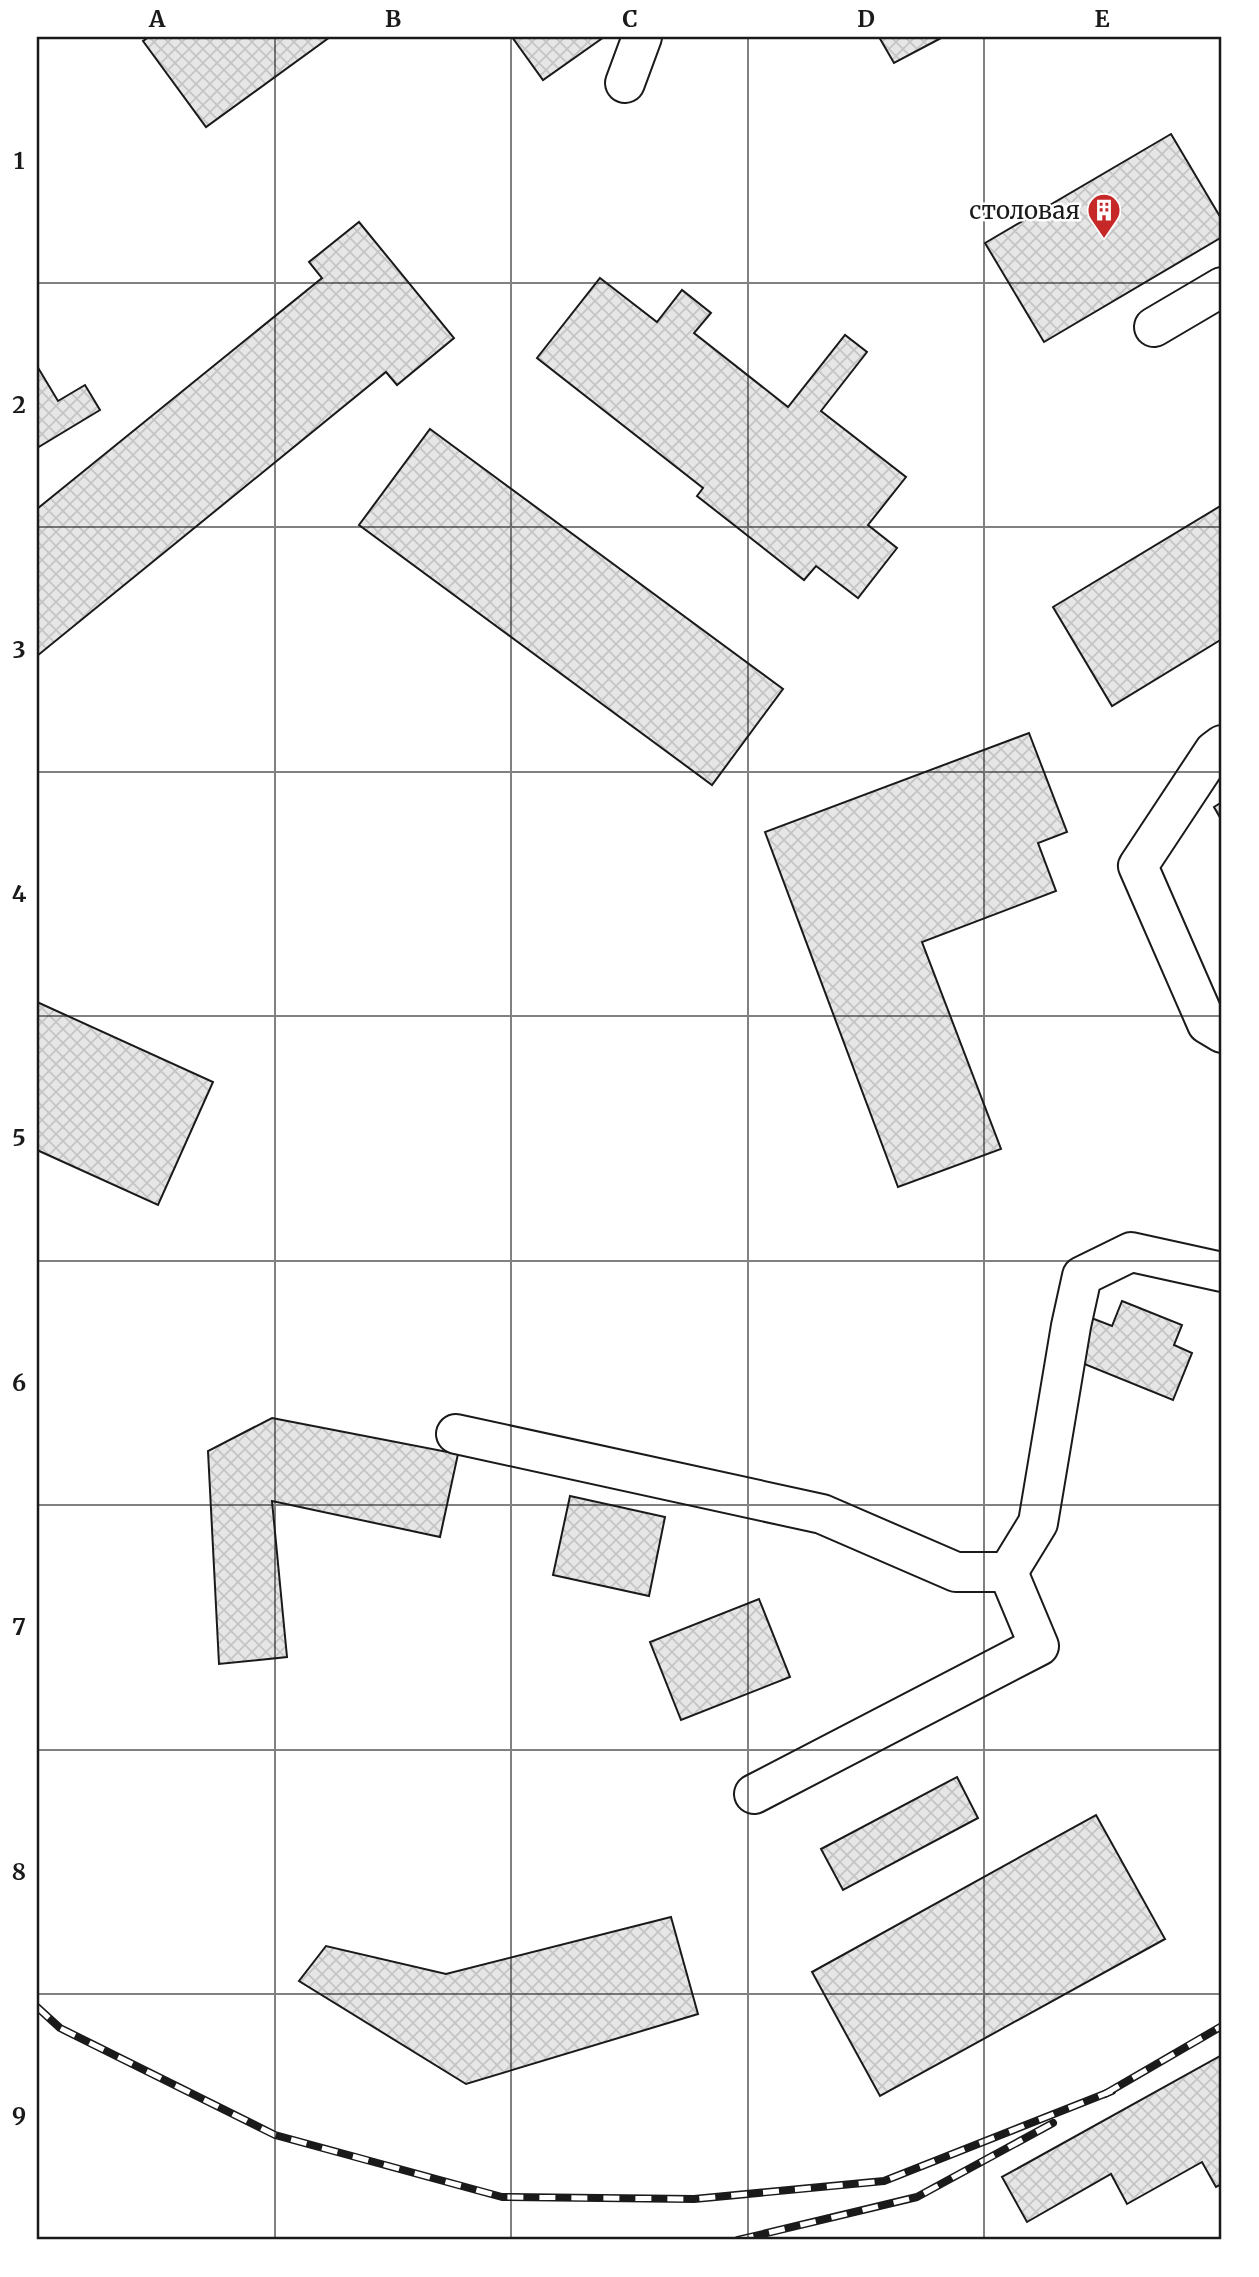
<svg xmlns="http://www.w3.org/2000/svg" width="1259" height="2277" viewBox="0 0 1259 2277" font-family="Merriweather,serif">
  <style>
    .building { fill: url(#building-cross-hatch); stroke: #1a1a1a; stroke-width: 2 }
    .lines { fill: none; stroke-linecap: round; stroke-linejoin: round }
    .minor-casing { stroke: #1a1a1a; stroke-width: 42 }
    .minor { stroke: #fff; stroke-width: 38 }
    .rail-casing { stroke: #1a1a1a; stroke-width: 8 }
    .rail { stroke: #fff; stroke-width: 5; stroke-dasharray: 16; stroke-linecap: butt }
    .grid { fill: none; stroke: #1a1a1a; stroke-width: 2; stroke-opacity: 0.55 }
    .labels { text-anchor: middle; dominant-baseline: central; stroke-width: 5; stroke-linejoin: round; paint-order: stroke }
    .poi-label { font-size: 24px; fill: #1a1a1a; stroke: #fff; text-anchor: end }
    .neatline { fill: none; stroke: #1a1a1a; stroke-width: 2.5 }
    .grid-label { font-size: 23px; text-anchor: middle; font-weight: bold; fill: #1a1a1a }
  </style>
  <defs>
    <pattern id="building-cross-hatch" width="8" height="8" patternUnits="userSpaceOnUse" patternTransform="scale(1.75)"><rect width="8" height="8" fill="#e6e6e6"/><path d="M0 0l8 8M0 8l8-8" fill="none" stroke="#c5c5c5"/></pattern>
  </defs>
  <rect width="100%" height="100%" fill="#fff"/>
  <g class="building">
    <polygon points="149,37 330,37 206,127 143,41"/>
    <polygon points="512,37 604,37 543,80"/>
    <polygon points="879,37 943,37 894,63"/>
    <polygon points="1171,134 1222,220 1222,237 1044,342 985,243"/>
    <polygon points="359,222 454,338 397,385 386,372 37,656 37,509 322,278 309,262"/>
    <polygon points="600,278 657,322 682,290 711,313 694,333 788,407 845,335 867,352 821,411 906,477 868,525 897,548 858,598 816,566 804,580 697,496 703,488 537,358"/>
    <polygon points="37,366 58,401 85,385 100,410 37,448"/>
    <polygon points="430,429 783,689 712,785 359,525"/>
    <polygon points="1222,505 1222,639 1112,706 1053,607"/>
    <polygon points="1029,733 1067,832 1038,843 1056,891 922,942 1001,1149 898,1187 765,832"/>
    <polygon points="1222,802 1222,821 1214,807"/>
    <polygon points="37,1002 213,1082 158,1205 37,1150"/>
    <polygon points="1122,1301 1182,1325 1174,1345 1192,1353 1173,1400 1072,1359 1089,1317 1112,1326"/>
    <polygon points="272,1418 458,1454 440,1537 272,1501 287,1657 219,1664 208,1451"/>
    <polygon points="570,1496 665,1517 649,1596 553,1575"/>
    <polygon points="759,1599 790,1677 681,1720 650,1642"/>
    <polygon points="957,1777 978,1818 843,1890 821,1849"/>
    <polygon points="1096,1815 1165,1939 880,2096 812,1972"/>
    <polygon points="671,1917 698,2014 466,2084 299,1981 326,1946 446,1974"/>
    <polygon points="1222,2055 1222,2184 1216,2187 1202,2162 1127,2204 1111,2174 1027,2222 1002,2177"/>
  </g>
  <g class="lines">
    <defs>
      <g id="minor">
        <polyline points="625,83 642,37"/>
        <polyline points="1154,327 1222,287"/>
        <polyline points="1222,745 1214,751 1138,866 1207,1024 1222,1033"/>
        <polyline points="456,1434 822,1514 956,1572 1008,1572 1038,1523 1071,1326 1082,1276 1131,1252 1222,1272"/>
        <polyline points="754,1794 1039,1646 1008,1572"/>
      </g>
    </defs>
    <use href="#minor" class="minor-casing"/>
    <use href="#minor" class="minor"/>
    <defs>
      <g id="rail">
        <polyline points="37,2007 60,2028 275,2135 502,2197 694,2199 884,2181 1112,2091"/>
        <polyline points="1105,2094 1222,2026"/>
        <polyline points="738,2240 917,2197 1053,2123"/>
      </g>
    </defs>
    <use href="#rail" class="rail-casing"/>
    <use href="#rail" class="rail"/>
  </g>
  <path class="grid" d="M275,37v2203M511,37v2203M748,37v2203M984,37v2203M37,283h1185M37,527h1185M37,772h1185M37,1016h1185M37,1261h1185M37,1505h1185M37,1750h1185M37,1994h1185"/>
  <defs>
    <symbol id="building-pin" viewBox="-11 -11 22 30"><path d="M0 17L-7.5 6A9.5 9.5 0 1 1 7.5 6Z" fill="#c62828" stroke="#fff"/><path d="M-4-6H4V6H1V3H-1V6H-4ZM-2.5-4.3h1.7v1.8h-1.7ZM.8-4.3h1.7v1.8H.8ZM-2.5-1h1.7V.8h-1.7ZM.8-1h1.7V.8H.8Z" fill="#fff"/></symbol>
  </defs>
  <g fill-rule="evenodd">
    <use href="#building-pin" x="1085" y="191" width="38" height="52"/>
  </g>
  <g class="labels">
    <g class="poi-label">
      <text x="1080" y="210">столовая</text>
    </g>
  </g>
  <rect width="1259" height="2277" fill="none" stroke="#ffffff" stroke-width="77"/>
  <rect x="38" y="38" width="1182" height="2200" class="neatline"/>
  <g class="grid-label">
    <text x="157" y="27">A</text>
    <text x="393" y="27">B</text>
    <text x="630" y="27">C</text>
    <text x="866" y="27">D</text>
    <text x="1102" y="27">E</text>
    <text x="19" y="169">1</text>
    <text x="19" y="413">2</text>
    <text x="19" y="658">3</text>
    <text x="19" y="902">4</text>
    <text x="19" y="1146">5</text>
    <text x="19" y="1391">6</text>
    <text x="19" y="1635">7</text>
    <text x="19" y="1880">8</text>
    <text x="19" y="2124">9</text>
  </g>
</svg>
